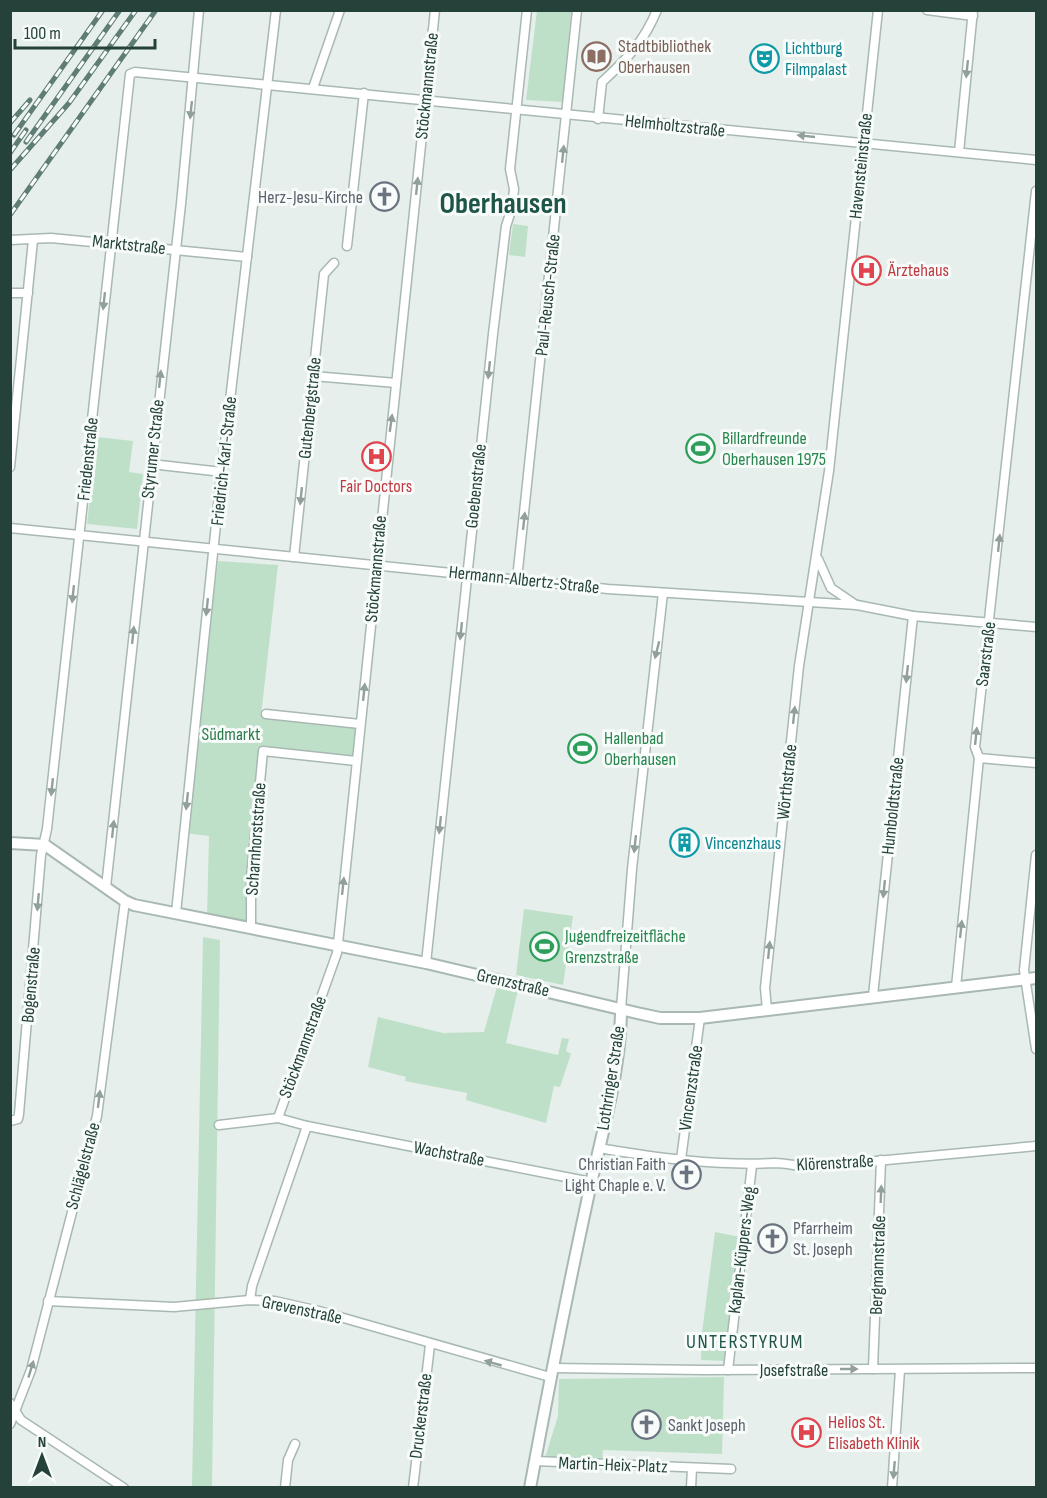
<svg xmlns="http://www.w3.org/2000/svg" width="1047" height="1498" viewBox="0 0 1047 1498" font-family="'Sofia Sans Condensed',sans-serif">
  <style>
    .green { fill: #bfe0c8 }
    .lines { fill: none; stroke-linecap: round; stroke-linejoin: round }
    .minor-casing { stroke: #a8b8b2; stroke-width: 11 }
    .tertiary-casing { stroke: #a8b8b2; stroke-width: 14 }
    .minor { stroke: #fff; stroke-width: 8 }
    .tertiary { stroke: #fff; stroke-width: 10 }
    .rail-casing { stroke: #5f7d75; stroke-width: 5 }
    .rail { stroke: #f7fbf9; stroke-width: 3; stroke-dasharray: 9; stroke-linecap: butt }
    .oneway { fill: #92a09c }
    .labels { text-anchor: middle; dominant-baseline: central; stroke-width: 6; stroke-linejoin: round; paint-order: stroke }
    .education-label { font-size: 18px; fill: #785e54; stroke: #f7fbf9; text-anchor: start }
    .culture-label { font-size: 18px; fill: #0d838f; stroke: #f7fbf9; text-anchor: start }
    .street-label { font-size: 18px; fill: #24423a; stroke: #f7fbf9 }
    .worship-label { font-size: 18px; fill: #5b616d; stroke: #f7fbf9; text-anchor: end }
    .health-label { font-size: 18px; fill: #be3a42; stroke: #f7fbf9; text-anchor: start }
    .leisure-label { font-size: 18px; fill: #27864d; stroke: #f7fbf9; text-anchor: start }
    .park-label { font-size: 18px; fill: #2d7a4b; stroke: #f7fbf9 }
    .neighbourhood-label { font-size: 20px; letter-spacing: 1.5px; fill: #1f5548; stroke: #f7fbf9 }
    .town-label { font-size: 30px; font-weight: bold; fill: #1f5548; stroke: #f7fbf9 }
  </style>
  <rect width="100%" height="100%" fill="#e6efeb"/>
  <g class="green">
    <polygon points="537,11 571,11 563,102 526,100"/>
    <polygon points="513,224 528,226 525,257 509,255"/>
    <polygon points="97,437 133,441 129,472 143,474 137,529 87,524"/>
    <polygon points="218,561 278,565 261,716 355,724 356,761 263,751 251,927 207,918 209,836 184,833"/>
    <polygon points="524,909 573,916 563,985 516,975"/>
    <polygon points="203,937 220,940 212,1487 192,1488"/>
    <polygon points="499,980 519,985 506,1043 558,1055 562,1038 569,1039 566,1051 571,1054 560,1087 554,1086 546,1123 466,1100 467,1093 405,1081 406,1077 368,1067 378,1017 443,1033 484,1032"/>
    <polygon points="715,1232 740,1237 724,1361 701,1360 702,1333"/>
    <polygon points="724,1377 722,1454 603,1450 602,1460 545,1458 558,1416 559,1379"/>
  </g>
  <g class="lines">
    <defs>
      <g id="minor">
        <polyline points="927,10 973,16"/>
        <polyline points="313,88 340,10"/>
        <path d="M598,119l4,-37c24,-22 42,-40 55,-72"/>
        <polyline points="959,152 973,10"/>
        <polyline points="10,240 51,238 247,257"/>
        <polyline points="347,246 364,93"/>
        <polyline points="10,293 28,293"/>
        <polyline points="313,376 396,383"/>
        <polyline points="151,464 222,472"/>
        <polyline points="10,467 33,240"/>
        <polyline points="10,528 608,589 857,605 913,616 1036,627"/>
        <polyline points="294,557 324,274 334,263"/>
        <polyline points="818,559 831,588 856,605"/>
        <polyline points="517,579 577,10"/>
        <polyline points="266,714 360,724"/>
        <polyline points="979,758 1036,763"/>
        <polyline points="1036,855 1024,970 1036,1049"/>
        <polyline points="106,887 181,204 199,10"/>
        <polyline points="176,913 220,485 276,10"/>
        <polyline points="251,927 251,877 263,751 356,761"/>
        <polyline points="426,963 493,334 506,226 512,208 514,189 510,169 527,10"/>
        <polyline points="956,987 979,758 975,747 1036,191"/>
        <polyline points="873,996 913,616"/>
        <polyline points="621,1009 632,869 663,593"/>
        <polyline points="767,1009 765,988 799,666 829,471 878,10"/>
        <polyline points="10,1121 18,1119 19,1114 41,855 47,829 130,74 135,72 1036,160"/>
        <polyline points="219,1125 278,1118"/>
        <polyline points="307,1126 591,1182"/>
        <path d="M599,1148c58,10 118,18 176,15 12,0 25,4 37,4l224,-21"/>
        <polyline points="681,1159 700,1018"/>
        <polyline points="250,1300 252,1286 307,1126 278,1118 337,953 435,10"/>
        <polyline points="48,1301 174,1307 250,1300 275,1301 319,1311 550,1377"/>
        <polyline points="552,1368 704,1370 1036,1368"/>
        <polyline points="873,1369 881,1160"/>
        <polyline points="728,1370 752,1165"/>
        <polyline points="10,1403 21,1420 124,1488"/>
        <polyline points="10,1424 31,1370 97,1116 125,901"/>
        <polyline points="535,1461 731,1469"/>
        <polyline points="285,1488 288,1460 295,1444"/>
        <polyline points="413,1488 430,1345"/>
        <polyline points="691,1488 692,1468"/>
        <polyline points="892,1488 900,1370"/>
      </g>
      <g id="tertiary">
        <polyline points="10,843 45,845 125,901 134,905 426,963 637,1013 660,1018 700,1018 1036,978"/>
        <path d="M530,1488c18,-98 37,-194 58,-291 13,-61 33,-126 33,-188"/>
      </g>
    </defs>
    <use href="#minor" class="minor-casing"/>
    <use href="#tertiary" class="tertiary-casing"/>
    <use href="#minor" class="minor"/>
    <use href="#tertiary" class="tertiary"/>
    <defs>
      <g id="rail">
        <polyline points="10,123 30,100"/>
        <polyline points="14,135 103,10"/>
        <polyline points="26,142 120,10"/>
        <polyline points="10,153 26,130"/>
        <polyline points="10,170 69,103 136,10"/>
        <polyline points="10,215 156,10"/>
      </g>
    </defs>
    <use href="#rail" class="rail-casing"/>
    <use href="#rail" class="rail"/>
  </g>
  <defs><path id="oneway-solid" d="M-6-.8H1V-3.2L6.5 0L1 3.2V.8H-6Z" transform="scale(1.5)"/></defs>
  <g class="oneway">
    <use href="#oneway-solid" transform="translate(967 69) rotate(96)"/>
    <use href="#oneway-solid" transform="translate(191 110) rotate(96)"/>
    <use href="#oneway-solid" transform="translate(806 136) rotate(-174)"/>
    <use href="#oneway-solid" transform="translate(563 154) rotate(-84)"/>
    <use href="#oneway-solid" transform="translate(417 186) rotate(-84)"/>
    <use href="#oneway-solid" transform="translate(104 301) rotate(96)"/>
    <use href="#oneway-solid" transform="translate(489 370) rotate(96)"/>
    <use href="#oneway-solid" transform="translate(160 379) rotate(-84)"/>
    <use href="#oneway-solid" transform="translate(391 423) rotate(-82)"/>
    <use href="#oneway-solid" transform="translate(301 496) rotate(96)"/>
    <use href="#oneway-solid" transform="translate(524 521) rotate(-84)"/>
    <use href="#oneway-solid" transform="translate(999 543) rotate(-84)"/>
    <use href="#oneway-solid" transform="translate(73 594) rotate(96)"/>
    <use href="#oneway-solid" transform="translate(207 607) rotate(96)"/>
    <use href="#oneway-solid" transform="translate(461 631) rotate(96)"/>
    <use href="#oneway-solid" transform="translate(133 635) rotate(-84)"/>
    <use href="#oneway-solid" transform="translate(657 650) rotate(104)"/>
    <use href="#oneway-solid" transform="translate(907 674) rotate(96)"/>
    <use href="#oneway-solid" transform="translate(364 692) rotate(-84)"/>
    <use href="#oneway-solid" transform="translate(794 715) rotate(-84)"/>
    <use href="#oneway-solid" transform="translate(976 736) rotate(-84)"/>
    <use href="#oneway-solid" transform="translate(52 787) rotate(96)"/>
    <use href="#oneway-solid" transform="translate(187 801) rotate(96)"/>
    <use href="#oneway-solid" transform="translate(440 825) rotate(96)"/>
    <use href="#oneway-solid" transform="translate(113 829) rotate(-84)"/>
    <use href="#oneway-solid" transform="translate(635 844) rotate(96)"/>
    <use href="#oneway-solid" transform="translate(343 886) rotate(-84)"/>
    <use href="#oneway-solid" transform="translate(884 889) rotate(96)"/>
    <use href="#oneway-solid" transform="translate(38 902) rotate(95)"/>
    <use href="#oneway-solid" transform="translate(961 929) rotate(-84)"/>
    <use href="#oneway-solid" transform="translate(769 950) rotate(-84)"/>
    <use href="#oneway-solid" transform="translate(99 1099) rotate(-83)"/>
    <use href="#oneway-solid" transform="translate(881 1194) rotate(-88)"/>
    <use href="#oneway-solid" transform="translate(493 1363) rotate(-164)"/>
    <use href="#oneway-solid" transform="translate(31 1369) rotate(-73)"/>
    <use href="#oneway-solid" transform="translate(849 1369)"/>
    <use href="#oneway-solid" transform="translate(894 1470) rotate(95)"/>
  </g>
  <defs>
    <symbol id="library-ring" viewBox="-11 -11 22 22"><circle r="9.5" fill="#f7fbf9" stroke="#8d6e63" stroke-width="1.5"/><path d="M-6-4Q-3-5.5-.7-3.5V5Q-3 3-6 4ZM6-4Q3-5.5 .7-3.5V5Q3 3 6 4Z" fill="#8d6e63"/></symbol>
    <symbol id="theatre-ring" viewBox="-11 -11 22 22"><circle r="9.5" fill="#f7fbf9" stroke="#0f9aa8" stroke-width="1.5"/><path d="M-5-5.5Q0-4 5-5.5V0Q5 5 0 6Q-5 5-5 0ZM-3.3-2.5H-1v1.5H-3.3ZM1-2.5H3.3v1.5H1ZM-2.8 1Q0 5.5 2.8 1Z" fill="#0f9aa8"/></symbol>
    <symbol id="church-ring" viewBox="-11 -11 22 22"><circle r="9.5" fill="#f7fbf9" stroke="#6b7280" stroke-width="1.5"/><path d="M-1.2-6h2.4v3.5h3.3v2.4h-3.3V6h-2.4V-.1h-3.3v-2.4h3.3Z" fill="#6b7280"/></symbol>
    <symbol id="hospital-ring" viewBox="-11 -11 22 22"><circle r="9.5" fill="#f7fbf9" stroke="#e0444e" stroke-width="1.5"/><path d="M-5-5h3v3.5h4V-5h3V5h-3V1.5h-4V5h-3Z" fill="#e0444e"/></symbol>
    <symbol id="stadium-ring" viewBox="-11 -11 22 22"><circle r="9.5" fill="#f7fbf9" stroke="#2e9e5b" stroke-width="1.5"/><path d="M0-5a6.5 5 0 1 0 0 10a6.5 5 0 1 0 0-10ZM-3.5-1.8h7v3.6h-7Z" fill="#2e9e5b"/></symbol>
    <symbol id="building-ring" viewBox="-11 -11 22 22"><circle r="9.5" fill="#f7fbf9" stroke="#0f9aa8" stroke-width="1.5"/><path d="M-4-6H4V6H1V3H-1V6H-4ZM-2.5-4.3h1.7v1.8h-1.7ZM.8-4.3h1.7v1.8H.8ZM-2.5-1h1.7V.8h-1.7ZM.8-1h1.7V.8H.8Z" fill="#0f9aa8"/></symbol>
  </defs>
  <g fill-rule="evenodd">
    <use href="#library-ring" x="580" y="40" width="33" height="33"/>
    <use href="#theatre-ring" x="748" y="42" width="33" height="33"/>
    <use href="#church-ring" x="368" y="180" width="33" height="33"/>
    <use href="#hospital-ring" x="850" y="254" width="33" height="33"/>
    <use href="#stadium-ring" x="684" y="432" width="33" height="33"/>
    <use href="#hospital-ring" x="360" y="440" width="33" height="33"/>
    <use href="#stadium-ring" x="566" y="732" width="33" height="33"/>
    <use href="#building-ring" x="668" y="826" width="33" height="33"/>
    <use href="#stadium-ring" x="528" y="930" width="33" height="33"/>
    <use href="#church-ring" x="670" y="1158" width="33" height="33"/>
    <use href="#church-ring" x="756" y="1222" width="33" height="33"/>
    <use href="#church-ring" x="630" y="1408" width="33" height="33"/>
    <use href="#hospital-ring" x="790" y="1416" width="33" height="33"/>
  </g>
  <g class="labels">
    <g class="education-label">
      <text x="618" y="46">Stadtbibliothek<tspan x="618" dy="21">Oberhausen</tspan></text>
    </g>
    <g class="culture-label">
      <text x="785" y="48">Lichtburg<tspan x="785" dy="21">Filmpalast</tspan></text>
      <text x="705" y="843">Vincenzhaus</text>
    </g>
    <g class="street-label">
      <text transform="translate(427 86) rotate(-84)">Stöckmannstraße</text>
      <text transform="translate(675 126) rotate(6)">Helmholtzstraße</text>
      <text transform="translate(861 166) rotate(-84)">Havensteinstraße</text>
      <text transform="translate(129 245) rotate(6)">Marktstraße</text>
      <text transform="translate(548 295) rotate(-84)">Paul-Reusch-Straße</text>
      <text transform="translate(310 408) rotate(-84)">Gutenbergstraße</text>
      <text transform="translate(153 449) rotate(-84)">Styrumer Straße</text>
      <text transform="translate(88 459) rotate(-84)">Friedenstraße</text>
      <text transform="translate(224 461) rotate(-84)">Friedrich-Karl-Straße</text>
      <text transform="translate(476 486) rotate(-84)">Goebenstraße</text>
      <text transform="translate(376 569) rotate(-85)">Stöckmannstraße</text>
      <text transform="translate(524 580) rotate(6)">Hermann-Albertz-Straße</text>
      <text transform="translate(986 654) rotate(-83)">Saarstraße</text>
      <text transform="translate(787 782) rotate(-84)">Wörthstraße</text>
      <text transform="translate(893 806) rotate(-84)">Humboldtstraße</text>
      <text transform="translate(256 839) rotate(-86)">Scharnhorststraße</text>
      <text transform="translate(513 983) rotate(13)">Grenzstraße</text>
      <text transform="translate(31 985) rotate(-85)">Bogenstraße</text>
      <text transform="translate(303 1047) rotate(-70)">Stöckmannstraße</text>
      <text transform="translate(611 1078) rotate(-81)">Lothringer Straße</text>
      <text transform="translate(691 1088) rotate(-82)">Vincenzstraße</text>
      <text transform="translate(449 1154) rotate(11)">Wachstraße</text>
      <text transform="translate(835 1163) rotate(-3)">Klörenstraße</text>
      <text transform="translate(83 1166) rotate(-75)">Schlägelstraße</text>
      <text transform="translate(742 1250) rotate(-83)">Kaplan-Küppers-Weg</text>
      <text transform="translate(878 1265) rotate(-88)">Bergmannstraße</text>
      <text transform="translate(302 1310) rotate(12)">Grevenstraße</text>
      <text x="794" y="1370">Josefstraße</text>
      <text transform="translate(421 1416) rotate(-83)">Druckerstraße</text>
      <text transform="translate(613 1465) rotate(2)">Martin-Heix-Platz</text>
    </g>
    <g class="worship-label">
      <text x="363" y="197">Herz-Jesu-Kirche</text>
      <text x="666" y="1164">Christian Faith<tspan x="666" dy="21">Light Chaple e. V.</tspan></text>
      <text x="793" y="1228" text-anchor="start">Pfarrheim<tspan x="793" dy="21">St. Joseph</tspan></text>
      <text x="668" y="1425" text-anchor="start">Sankt Joseph</text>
    </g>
    <g class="health-label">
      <text x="888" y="270">Ärztehaus</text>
      <text x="376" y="486" text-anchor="middle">Fair Doctors</text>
      <text x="828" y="1422">Helios St.<tspan x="828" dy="21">Elisabeth Klinik</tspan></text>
    </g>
    <g class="leisure-label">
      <text x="722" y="438">Billardfreunde<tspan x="722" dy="21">Oberhausen 1975</tspan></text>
      <text x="604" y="738">Hallenbad<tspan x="604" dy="21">Oberhausen</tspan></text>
      <text x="565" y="936">Jugendfreizeitfläche<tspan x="565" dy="21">Grenzstraße</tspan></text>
    </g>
    <g class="park-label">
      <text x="231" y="734">Südmarkt</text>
    </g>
    <g class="neighbourhood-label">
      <text x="745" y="1342">UNTERSTYRUM</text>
    </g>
    <g class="town-label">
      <text x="503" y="204">Oberhausen</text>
    </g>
  </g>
  <rect width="1047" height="1498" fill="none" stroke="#24423a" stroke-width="24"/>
  <g transform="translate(42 1456)" stroke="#f7fbf9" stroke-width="4.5" paint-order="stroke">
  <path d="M0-4.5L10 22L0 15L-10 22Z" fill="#24423a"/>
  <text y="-9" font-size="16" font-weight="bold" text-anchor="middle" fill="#24423a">N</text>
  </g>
  <path d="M15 39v9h140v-9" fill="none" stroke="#24423a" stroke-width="3"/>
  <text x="24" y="39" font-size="18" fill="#24423a" stroke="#f7fbf9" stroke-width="4.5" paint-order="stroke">100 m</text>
</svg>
